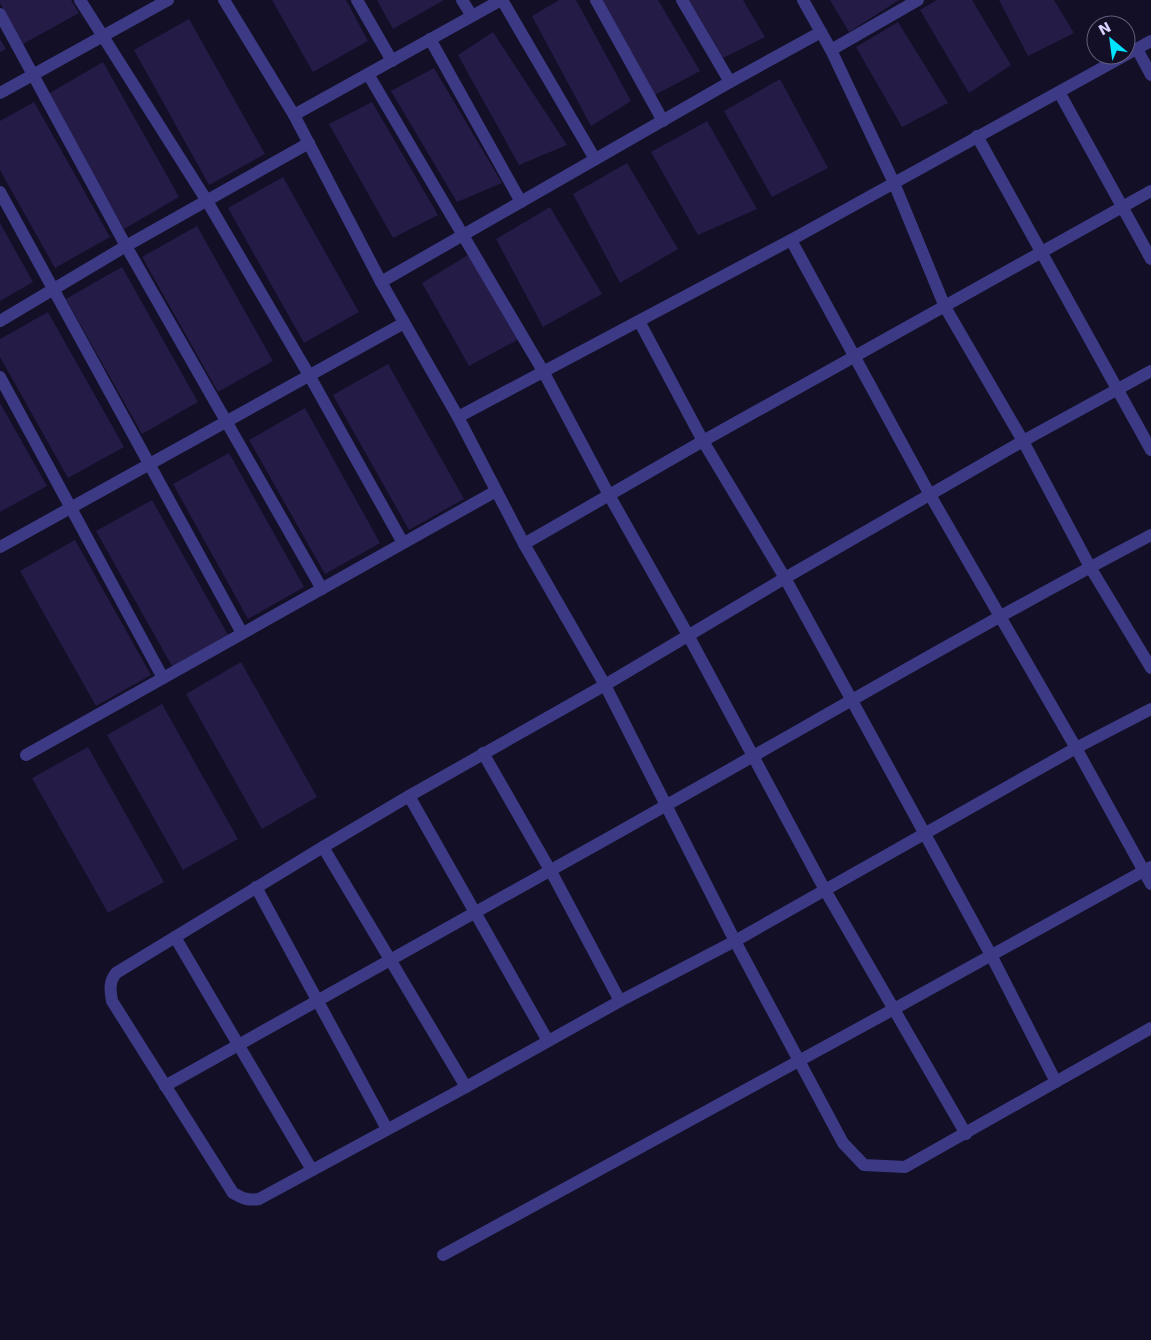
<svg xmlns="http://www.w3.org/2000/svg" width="1151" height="1340" viewBox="0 0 1151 1340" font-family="'DejaVu Sans',sans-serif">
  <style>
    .building { fill: #241b47 }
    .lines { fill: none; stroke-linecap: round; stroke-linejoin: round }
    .minor { stroke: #3d3a85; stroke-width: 12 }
  </style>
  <rect width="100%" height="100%" fill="#130f26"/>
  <g class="building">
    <polygon points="0,0 71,0 79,13 23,44 0,3"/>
    <polygon points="272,0 346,0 368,41 313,72"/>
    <polygon points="377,0 444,0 393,29"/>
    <polygon points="559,0 576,0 631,101 591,126 532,16"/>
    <polygon points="603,0 658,0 700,71 655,95"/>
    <polygon points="689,0 743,0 765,37 723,58"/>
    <polygon points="830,0 899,0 849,32"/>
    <polygon points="937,0 972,0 1011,65 969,93 920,10"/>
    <polygon points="999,0 1054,0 1074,33 1028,56"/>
    <polygon points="189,19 265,154 209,185 134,50"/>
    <polygon points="898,22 948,103 902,127 856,47"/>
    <polygon points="493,32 567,145 519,165 458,55"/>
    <polygon points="0,39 6,49 0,52"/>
    <polygon points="103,62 179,197 124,229 48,94"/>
    <polygon points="434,68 502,183 457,202 391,91"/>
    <polygon points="780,79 828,168 772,197 724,111"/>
    <polygon points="34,102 110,237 55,268 0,170 0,121"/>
    <polygon points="372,102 438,215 393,238 329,124"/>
    <polygon points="707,121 757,209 698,235 651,152"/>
    <polygon points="627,163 678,249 620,283 573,194"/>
    <polygon points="283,177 359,312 304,343 228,208"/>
    <polygon points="550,207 602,294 543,327 496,239"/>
    <polygon points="0,223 33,282 0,301"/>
    <polygon points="197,226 273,361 218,392 142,257"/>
    <polygon points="468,255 519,339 469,366 422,283"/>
    <polygon points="122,267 198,402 142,434 66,299"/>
    <polygon points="48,312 124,447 68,478 0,357 0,339"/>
    <polygon points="388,364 464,499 409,530 333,395"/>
    <polygon points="0,403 47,486 0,512"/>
    <polygon points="305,408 380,543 325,574 249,440"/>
    <polygon points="229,453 304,587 248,619 173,484"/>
    <polygon points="152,500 228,635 172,666 96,531"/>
    <polygon points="75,540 151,675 96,706 20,571"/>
    <polygon points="241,662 317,797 262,829 186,694"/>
    <polygon points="162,704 238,839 183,870 107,735"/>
    <polygon points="88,747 164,882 108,913 32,778"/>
  </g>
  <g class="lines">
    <g class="minor">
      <polyline points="80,0 207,201 309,375 403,543"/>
      <polyline points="224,0 294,115 381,282 458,417 524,544 605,685 735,941 843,1143 864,1165 905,1167 1151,1028"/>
      <polyline points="357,0 392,61"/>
      <polyline points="462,0 472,16"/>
      <polyline points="502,0 595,159"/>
      <polyline points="596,0 663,121"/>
      <polyline points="682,0 730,82"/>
      <polyline points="803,0 831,50 894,183 945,307 1023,441 1090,567 1151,668"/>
      <polyline points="0,14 126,246 322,589"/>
      <polyline points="430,39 521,202"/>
      <polyline points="1137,49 1151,75"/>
      <polyline points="831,50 918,0"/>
      <polyline points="368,74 543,371 609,495 688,635 825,890 966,1134"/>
      <polyline points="1059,92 1151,259"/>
      <polyline points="0,93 168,0"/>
      <polyline points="294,115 501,0"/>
      <polyline points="977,136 1151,450"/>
      <polyline points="0,192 242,633"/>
      <polyline points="791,240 930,495 1076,748 1151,884"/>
      <polyline points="381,282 730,82 821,32"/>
      <polyline points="0,321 126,246 309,143"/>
      <polyline points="639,321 703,441 785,578 991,955 1056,1082"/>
      <path d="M1151,371l-128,70 -238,137 -180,107 -196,111 -86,51 -207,126c-7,9 -6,16 -4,28l121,192c9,5 15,8 26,6l207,-112 154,-86 115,-60 341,-193 75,-39"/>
      <polyline points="0,377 163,678"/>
      <polyline points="458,417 791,240 1151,41"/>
      <polyline points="524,544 703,441 1151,191"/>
      <polyline points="0,547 404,323"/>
      <polyline points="483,753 554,877 620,1001"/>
      <polyline points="26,755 496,491"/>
      <polyline points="409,796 548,1041"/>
      <polyline points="323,847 466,1087"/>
      <polyline points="256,887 387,1129"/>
      <polyline points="175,937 312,1170"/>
      <path d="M165,1086c167,-94 334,-186 500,-280 162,-91 322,-185 486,-271"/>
      <polyline points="443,1255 894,1009 1151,867"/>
    </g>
  </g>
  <g transform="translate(1111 40) rotate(331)"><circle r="24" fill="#130f26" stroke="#625e7d"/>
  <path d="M0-4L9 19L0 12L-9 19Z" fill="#00e5ff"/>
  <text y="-8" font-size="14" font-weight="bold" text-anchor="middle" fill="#d9d4ff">N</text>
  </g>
</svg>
